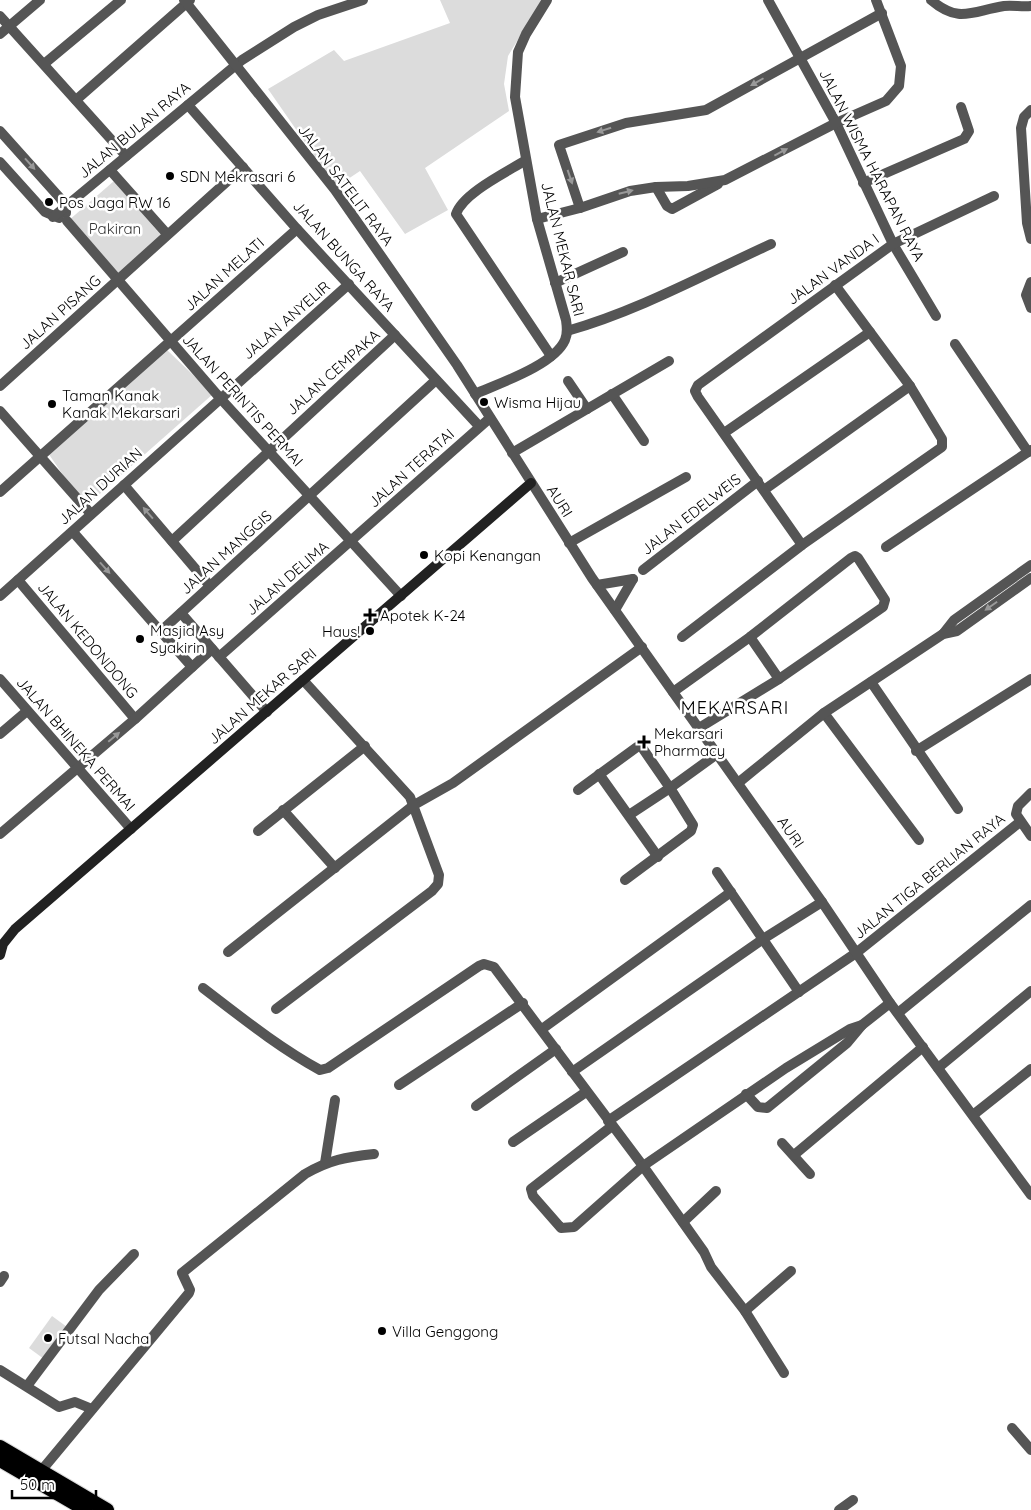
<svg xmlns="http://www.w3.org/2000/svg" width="1031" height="1510" viewBox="0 0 1031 1510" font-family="Quicksand,sans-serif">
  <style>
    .green { fill: #dcdcdc }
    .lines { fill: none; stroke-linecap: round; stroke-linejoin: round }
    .trunk-casing { stroke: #dbdbdb; stroke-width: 16 }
    .minor { stroke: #555; stroke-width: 10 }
    .tertiary { stroke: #555; stroke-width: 10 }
    .secondary { stroke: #222; stroke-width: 10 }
    .trunk { stroke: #000; stroke-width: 14 }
    .oneway { fill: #999 }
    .poi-dot { fill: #000; stroke: #fff; stroke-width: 2 }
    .labels { text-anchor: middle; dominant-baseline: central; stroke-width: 5; stroke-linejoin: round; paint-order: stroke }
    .street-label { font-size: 15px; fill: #000; stroke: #fff }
    .poi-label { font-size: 15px; fill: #000; stroke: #fff; text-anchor: start }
    .park-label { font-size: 15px; fill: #333; stroke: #fff }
    .quarter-label { font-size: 18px; letter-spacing: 1px; fill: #000; stroke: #fff }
  </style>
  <rect width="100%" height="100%" fill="#fff"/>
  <g class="green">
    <polygon points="440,0 542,0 508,56 504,84 509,111 425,168 448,210 405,234 360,171 336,187 268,89 334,50 344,61 450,23"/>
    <polygon points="114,181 161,235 117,279 68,221"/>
    <polygon points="166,349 213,394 85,507 48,453"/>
    <polygon points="52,1316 67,1327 44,1359 29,1348"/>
  </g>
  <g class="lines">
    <defs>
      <g id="trunk">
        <polyline points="0,1447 107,1510"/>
        <polyline points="0,1460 86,1510"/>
      </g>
    </defs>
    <use href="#trunk" class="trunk-casing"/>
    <g class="minor">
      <polyline points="768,0 836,123 893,244 936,316"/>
      <path d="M931,0c28,24 41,11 73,6 9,-1 18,1 27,0"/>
      <polyline points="0,16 126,156"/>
      <polyline points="0,34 40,0"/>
      <polyline points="44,64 121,0"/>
      <polyline points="76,100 190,0"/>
      <polyline points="188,105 297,229 479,426"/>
      <polyline points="1031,110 1024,117 1021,128 1027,223 1031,239"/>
      <polyline points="0,131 60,198 66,207 66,213"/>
      <path d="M526,160c-19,12 -63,33 -70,54l95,142"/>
      <polyline points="0,162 45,212 59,218"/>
      <polyline points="110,170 167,234"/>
      <polyline points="863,183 964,139 969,131 961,107"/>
      <polyline points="656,187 667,206 672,209 718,184"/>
      <polyline points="580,208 559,145 626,123 706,110 882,13"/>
      <polyline points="53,217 242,60 294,27 318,15 363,0"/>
      <polyline points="537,219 580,208 630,191 656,187 688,186 725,180 836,123 886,101 899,86 901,66 876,0"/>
      <polyline points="67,221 220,398 401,596"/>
      <polyline points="1031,282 1026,295 1031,308"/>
      <polyline points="555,283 623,252"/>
      <path d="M567,331c71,-20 138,-57 204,-87"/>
      <polyline points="955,344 1028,452"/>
      <polyline points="568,381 587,409"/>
      <polyline points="0,386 243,167"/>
      <polyline points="612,394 644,441"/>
      <polyline points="0,411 91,514"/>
      <polyline points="724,433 870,332"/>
      <polyline points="512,453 669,361"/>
      <polyline points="124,485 210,586"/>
      <polyline points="764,490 910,386"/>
      <polyline points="0,492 297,229"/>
      <polyline points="73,532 192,667"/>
      <polyline points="172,541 395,335"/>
      <polyline points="569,543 686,477"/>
      <polyline points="802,545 698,397 695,391 698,385 893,244 994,196"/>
      <polyline points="886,547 1031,450"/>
      <polyline points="643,570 758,481"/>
      <polyline points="18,580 135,719"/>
      <polyline points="597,585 633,579"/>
      <polyline points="0,596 349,284"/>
      <polyline points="615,610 633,579"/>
      <polyline points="181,613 267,712"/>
      <polyline points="161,631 436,380"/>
      <polyline points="943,634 954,620 1031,565"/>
      <polyline points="682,637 802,545 942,447 942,439 910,386 835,285"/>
      <polyline points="750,637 779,679"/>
      <polyline points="219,657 490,418"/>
      <polyline points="0,679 131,829"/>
      <polyline points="871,682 958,809"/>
      <polyline points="673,692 750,637 851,558 855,556 858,558 885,600 883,607 779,679 699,728"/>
      <polyline points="824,713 919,840"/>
      <polyline points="0,734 27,711"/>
      <polyline points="916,751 1031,679"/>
      <polyline points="599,774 658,857"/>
      <polyline points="738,783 824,713 943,634 957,631 1031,578"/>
      <polyline points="578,790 637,747 641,746 670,788 629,815"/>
      <polyline points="1031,793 1018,806 1016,814 1031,836"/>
      <polyline points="283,810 335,868"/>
      <polyline points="258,831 365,746"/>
      <polyline points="0,834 135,719 212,649"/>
      <polyline points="717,872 799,992"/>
      <polyline points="625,880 691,831 693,825 670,788 717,754"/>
      <polyline points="228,952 414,805 453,783 642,647"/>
      <path d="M203,988c38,29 75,59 117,82l8,-2 151,-102 5,-2 10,3 149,199 61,86 7,15 34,44 39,62"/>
      <polyline points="276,1009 432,891 438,884 439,875 410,797 303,680"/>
      <polyline points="898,1013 1031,905"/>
      <polyline points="542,1029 731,892"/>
      <polyline points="938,1068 1031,991"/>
      <polyline points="572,1072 763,939 822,902"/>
      <polyline points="399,1085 523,1003"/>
      <polyline points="746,1094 758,1107 767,1108 847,1043 862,1025"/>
      <polyline points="476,1106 556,1049"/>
      <polyline points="973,1115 1031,1069"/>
      <polyline points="608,1121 856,953 1020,822"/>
      <polyline points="612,1126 531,1189 533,1196 561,1228 574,1227 643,1166 786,1068 850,1029 862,1025 890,1003"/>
      <polyline points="513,1142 586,1092"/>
      <polyline points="782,1143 810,1174"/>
      <polyline points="794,1155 923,1047"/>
      <polyline points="325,1163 335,1100"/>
      <polyline points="683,1222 716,1191"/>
      <polyline points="0,1282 4,1276"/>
      <polyline points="745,1311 791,1271"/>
      <polyline points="0,1370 59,1407 75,1402 92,1409"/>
      <polyline points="27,1386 99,1290 134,1254"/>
      <polyline points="1012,1428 1031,1450"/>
      <path d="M41,1471l148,-178 1,-3 -8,-17 123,-99c24,-14 41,-17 69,-20"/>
      <polyline points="839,1510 853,1500"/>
    </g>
    <g class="tertiary">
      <polyline points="184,0 335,190 457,365 592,578 822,902 890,1003 1031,1195"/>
      <path d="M475,394c25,-11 79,-29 90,-54 3,-7 2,-13 1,-20l-29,-101 -22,-122 3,-45 8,-18 21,-34"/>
    </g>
    <polyline class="secondary" points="0,955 3,944 15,929 531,483"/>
    <use href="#trunk" class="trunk"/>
  </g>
  <defs><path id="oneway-solid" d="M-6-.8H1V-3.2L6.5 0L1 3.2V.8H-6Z" transform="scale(1.25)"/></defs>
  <g class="oneway">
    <use href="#oneway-solid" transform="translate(757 82) rotate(150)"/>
    <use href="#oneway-solid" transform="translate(604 130) rotate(162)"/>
    <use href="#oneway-solid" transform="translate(781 152) rotate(-28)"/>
    <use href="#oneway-solid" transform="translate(30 164) rotate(48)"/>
    <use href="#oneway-solid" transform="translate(570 177) rotate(71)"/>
    <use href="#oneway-solid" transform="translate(626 192) rotate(-14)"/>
    <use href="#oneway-solid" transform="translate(148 513) rotate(-131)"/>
    <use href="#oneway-solid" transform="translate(105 568) rotate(48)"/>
    <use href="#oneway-solid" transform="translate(991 606) rotate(145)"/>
    <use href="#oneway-solid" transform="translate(114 737) rotate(-40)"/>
  </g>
  <g class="poi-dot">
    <circle cx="170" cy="176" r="5"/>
    <circle cx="49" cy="202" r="5"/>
    <circle cx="484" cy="402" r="5"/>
    <circle cx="52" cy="404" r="5"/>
    <circle cx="424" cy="555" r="5"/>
    <path d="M367.5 607.5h5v5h5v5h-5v5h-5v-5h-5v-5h5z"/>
    <circle cx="370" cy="631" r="5"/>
    <circle cx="140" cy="639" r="5"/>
    <path d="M641.5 734.5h5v5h5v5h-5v5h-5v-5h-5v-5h5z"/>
    <circle cx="382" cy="1331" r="5"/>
    <circle cx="48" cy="1338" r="5"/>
  </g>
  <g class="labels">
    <g class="street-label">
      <text transform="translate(134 130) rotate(-40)">JALAN BULAN RAYA</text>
      <text transform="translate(872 165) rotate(63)">JALAN WISMA HARAPAN RAYA</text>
      <text transform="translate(346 185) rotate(53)">JALAN SATELIT RAYA</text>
      <text transform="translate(563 249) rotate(76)">JALAN MEKAR SARI</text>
      <text transform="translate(344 256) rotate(48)">JALAN BUNGA RAYA</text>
      <text transform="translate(833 269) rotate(-36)">JALAN VANDA I</text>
      <text transform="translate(224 274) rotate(-42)">JALAN MELATI</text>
      <text transform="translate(60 312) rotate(-42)">JALAN PISANG</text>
      <text transform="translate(286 320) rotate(-41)">JALAN ANYELIR</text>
      <text transform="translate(333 372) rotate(-42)">JALAN CEMPAKA</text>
      <text transform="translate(243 400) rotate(48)">JALAN PERINTIS PERMAI</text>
      <text transform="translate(411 468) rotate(-42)">JALAN TERATAI</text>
      <text transform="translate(100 486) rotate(-42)">JALAN DURIAN</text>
      <text transform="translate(560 501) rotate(58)">AURI</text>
      <text transform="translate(691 514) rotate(-38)">JALAN EDELWEIS</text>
      <text transform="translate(226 552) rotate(-42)">JALAN MANGGIS</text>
      <text transform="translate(287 578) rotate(-41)">JALAN DELIMA</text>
      <text transform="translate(88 640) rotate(50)">JALAN KEDONDONG</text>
      <text transform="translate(262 696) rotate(-41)">JALAN MEKAR SARI</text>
      <text transform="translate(76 744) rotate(49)">JALAN BHINEKA PERMAI</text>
      <text transform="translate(791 832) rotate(55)">AURI</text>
      <text transform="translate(929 876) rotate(-39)">JALAN TIGA BERLIAN RAYA</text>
    </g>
    <g class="poi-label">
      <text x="180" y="176">SDN Mekrasari 6</text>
      <text x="59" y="202">Pos Jaga RW 16</text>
      <text x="62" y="395">Taman Kanak<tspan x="62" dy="17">Kanak Mekarsari</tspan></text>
      <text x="494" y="402">Wisma Hijau</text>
      <text x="434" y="555">Kopi Kenangan</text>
      <text x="380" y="615">Apotek K-24</text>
      <text x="150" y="630">Masjid Asy<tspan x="150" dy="17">Syakirin</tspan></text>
      <text x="360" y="631" text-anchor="end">Haus!</text>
      <text x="654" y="733">Mekarsari<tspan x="654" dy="17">Pharmacy</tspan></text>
      <text x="392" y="1331">Villa Genggong</text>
      <text x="58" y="1338">Futsal Nacha</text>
    </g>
    <g class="park-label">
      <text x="115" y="228">Pakiran</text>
    </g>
    <g class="quarter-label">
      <text x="735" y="707">MEKARSARI</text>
    </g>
  </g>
  <path d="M12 1490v8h84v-8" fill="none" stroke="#000000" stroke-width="2.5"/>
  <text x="20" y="1490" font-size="15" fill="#000000" stroke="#ffffff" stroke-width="4" paint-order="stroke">50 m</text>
</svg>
